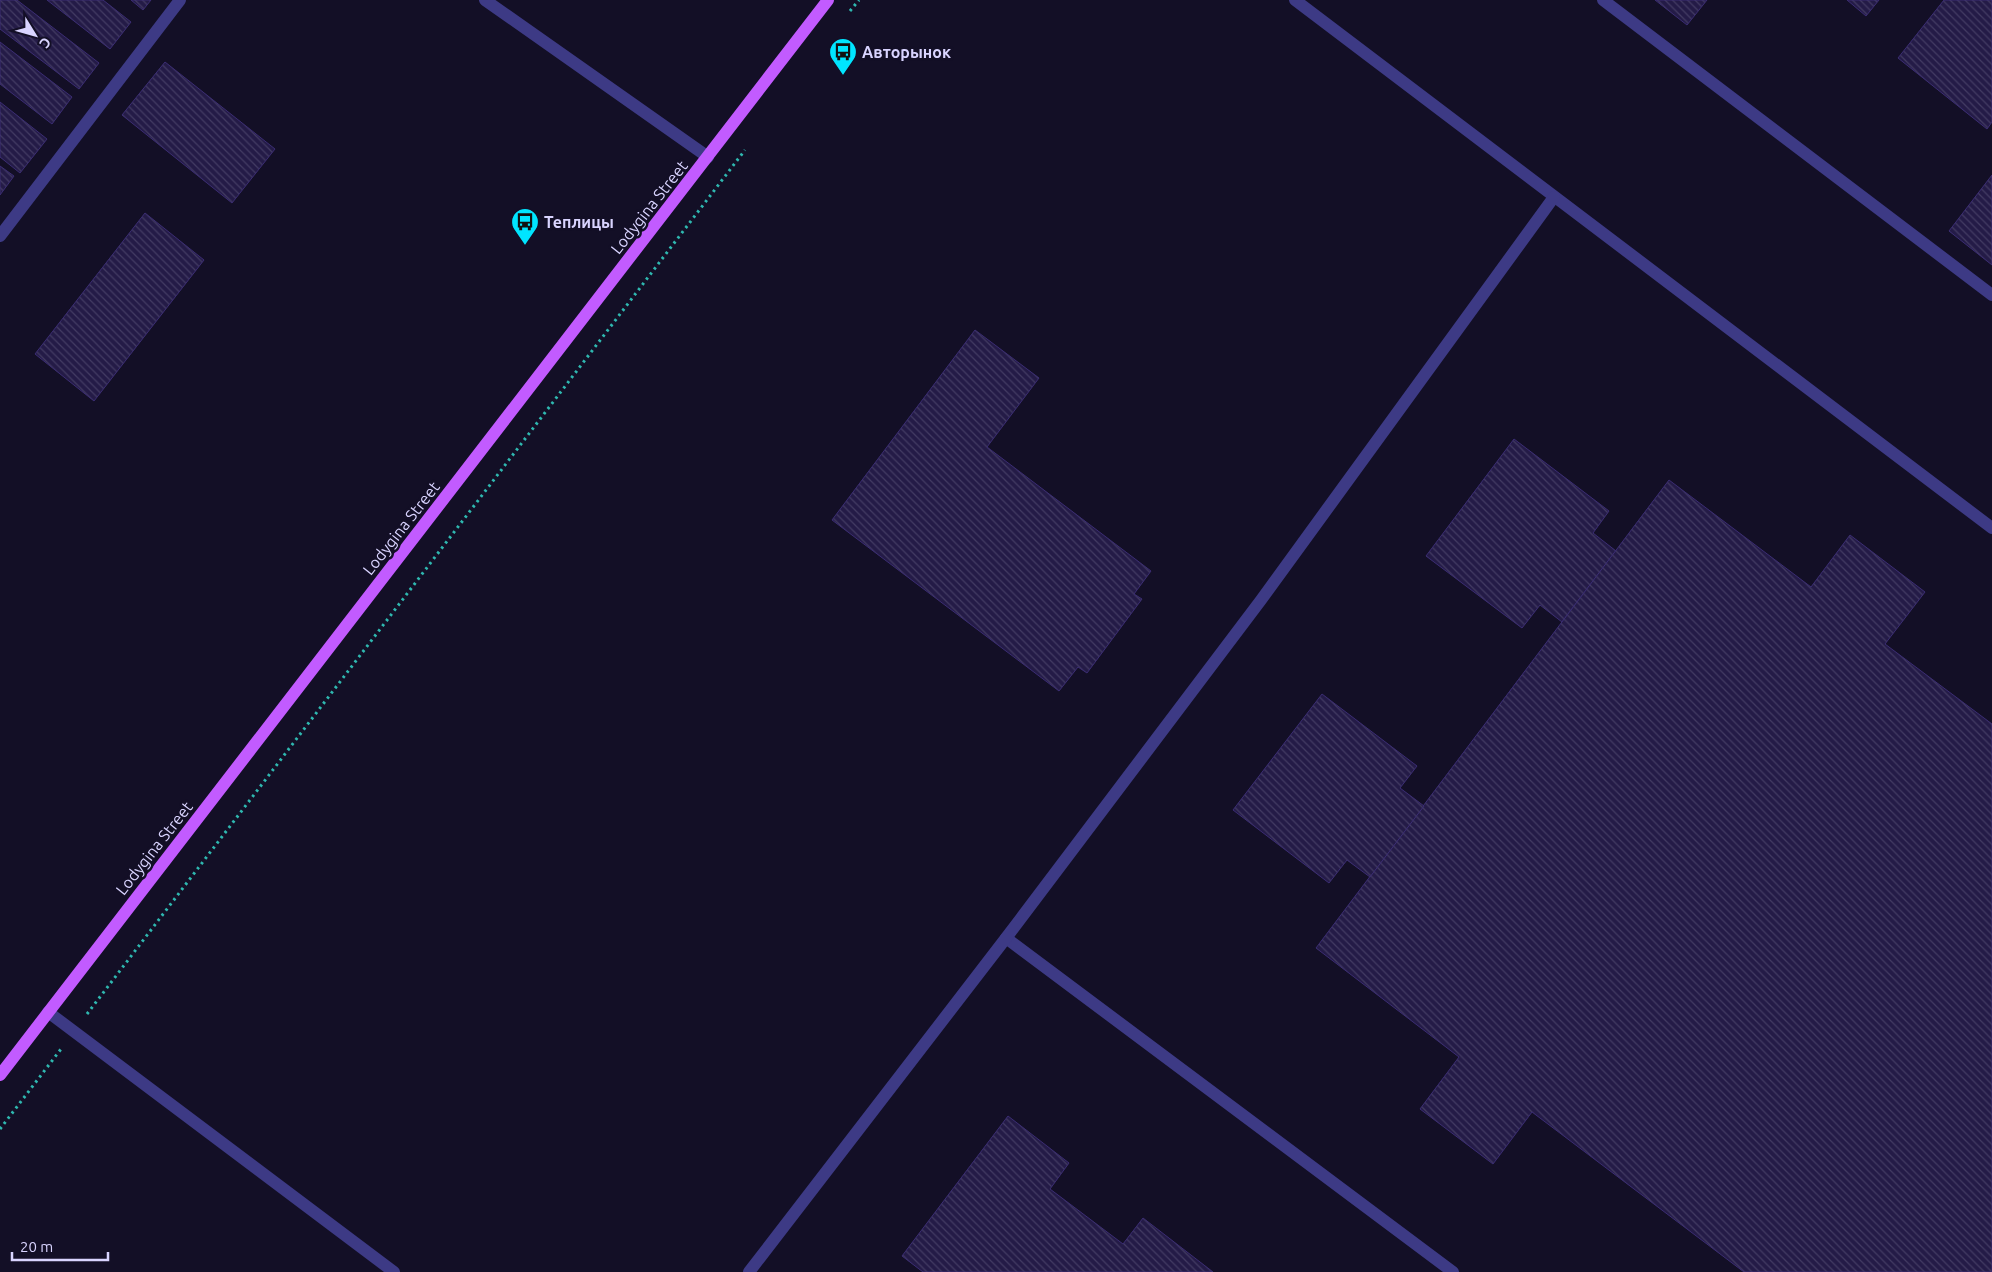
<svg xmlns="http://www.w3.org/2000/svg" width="1992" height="1272" viewBox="0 0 1992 1272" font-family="Ubuntu,sans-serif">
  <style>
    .building { fill: url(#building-back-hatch); stroke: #3b2d73 }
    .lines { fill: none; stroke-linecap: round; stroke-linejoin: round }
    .path { stroke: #2fb8b0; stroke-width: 3; stroke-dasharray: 2.5 4; stroke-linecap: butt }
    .minor { stroke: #3d3a85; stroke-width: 12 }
    .major { stroke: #c25bff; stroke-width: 12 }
    .labels { text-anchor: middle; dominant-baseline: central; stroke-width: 5; stroke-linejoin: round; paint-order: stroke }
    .poi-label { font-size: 16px; font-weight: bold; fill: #d9d4ff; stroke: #130f26; text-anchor: start }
    .street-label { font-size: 16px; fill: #d9d4ff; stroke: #130f26 }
  </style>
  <defs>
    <pattern id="building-back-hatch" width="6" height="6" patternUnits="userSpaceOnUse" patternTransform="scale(1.25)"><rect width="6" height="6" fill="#241b47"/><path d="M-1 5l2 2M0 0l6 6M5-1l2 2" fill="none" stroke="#433b63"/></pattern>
  </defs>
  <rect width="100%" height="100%" fill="#130f26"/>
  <g class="building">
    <polygon points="0,0 17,0 99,63 79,89 0,29"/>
    <polygon points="47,0 103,0 131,22 110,49"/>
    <polygon points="131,0 151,0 143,10"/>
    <polygon points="1655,0 1707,0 1687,25"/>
    <polygon points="1847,0 1879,0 1866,16"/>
    <polygon points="1944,0 1992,0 1992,122 1987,129 1898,58"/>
    <polygon points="0,42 72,97 52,124 0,84"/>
    <polygon points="165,62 275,149 232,203 122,115"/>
    <polygon points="0,102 47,139 20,173 0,157"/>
    <polygon points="0,166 14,176 0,195"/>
    <polygon points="1992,175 1992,265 1949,231"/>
    <polygon points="145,213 204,260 94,401 35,354"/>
    <polygon points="975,330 1039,378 987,447 1151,571 1134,594 1142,599 1087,673 1078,667 1059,691 832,520"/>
    <polygon points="1514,439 1609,511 1593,533 1616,551 1562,622 1540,605 1522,628 1426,556"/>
    <polygon points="1669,480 1811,587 1850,535 1925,592 1885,644 1992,724 1992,1272 1744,1272 1532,1112 1493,1164 1420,1109 1459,1057 1316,948"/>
    <polygon points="1322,694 1417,766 1400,788 1424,806 1370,877 1347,860 1329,883 1233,810"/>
    <polygon points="1008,1116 1069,1163 1050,1189 1123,1244 1143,1218 1213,1272 923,1272 902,1256"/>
  </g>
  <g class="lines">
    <g class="path">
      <polyline points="850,11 859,0"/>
      <polyline points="87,1014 745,150"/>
      <polyline points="0,1129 61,1049"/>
    </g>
    <g class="minor">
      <polyline points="485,0 708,157"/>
      <polyline points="1295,0 1992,528"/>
      <polyline points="1603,0 1992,295"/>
      <polyline points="0,236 180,0"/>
      <polyline points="1006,938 1453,1272"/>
      <polyline points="48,1012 394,1272"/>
      <polyline points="749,1272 1006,938 1261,600 1554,197"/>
    </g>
    <polyline class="major" points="0,1075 828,0"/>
  </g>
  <defs>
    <symbol id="bus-pin" viewBox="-11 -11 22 30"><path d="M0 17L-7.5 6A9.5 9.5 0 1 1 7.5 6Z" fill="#00e5ff" stroke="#130f26"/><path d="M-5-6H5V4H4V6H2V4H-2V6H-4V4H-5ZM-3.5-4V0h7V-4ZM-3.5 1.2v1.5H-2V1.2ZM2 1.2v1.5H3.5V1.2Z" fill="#111"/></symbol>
  </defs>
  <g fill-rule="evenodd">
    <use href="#bus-pin" x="827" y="36" width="32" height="43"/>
    <use href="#bus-pin" x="509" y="206" width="32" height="43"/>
  </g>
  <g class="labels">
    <g class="poi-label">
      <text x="862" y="52">Авторынок</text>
      <text x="544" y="222">Теплицы</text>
    </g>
    <g class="street-label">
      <text transform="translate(649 207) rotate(-52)">Lodygina Street</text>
      <text transform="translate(401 528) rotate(-52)">Lodygina Street</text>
      <text transform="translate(154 848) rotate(-52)">Lodygina Street</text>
    </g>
  </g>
  <g transform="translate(35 35) rotate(127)" stroke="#130f26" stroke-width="4" paint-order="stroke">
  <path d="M0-4L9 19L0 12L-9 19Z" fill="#d9d4ff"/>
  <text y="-8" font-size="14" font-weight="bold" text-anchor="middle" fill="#d9d4ff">С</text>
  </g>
  <path d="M12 1252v8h96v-8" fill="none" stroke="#d9d4ff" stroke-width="2.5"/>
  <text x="20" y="1252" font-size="15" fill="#d9d4ff" stroke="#130f26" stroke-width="4" paint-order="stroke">20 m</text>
</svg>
